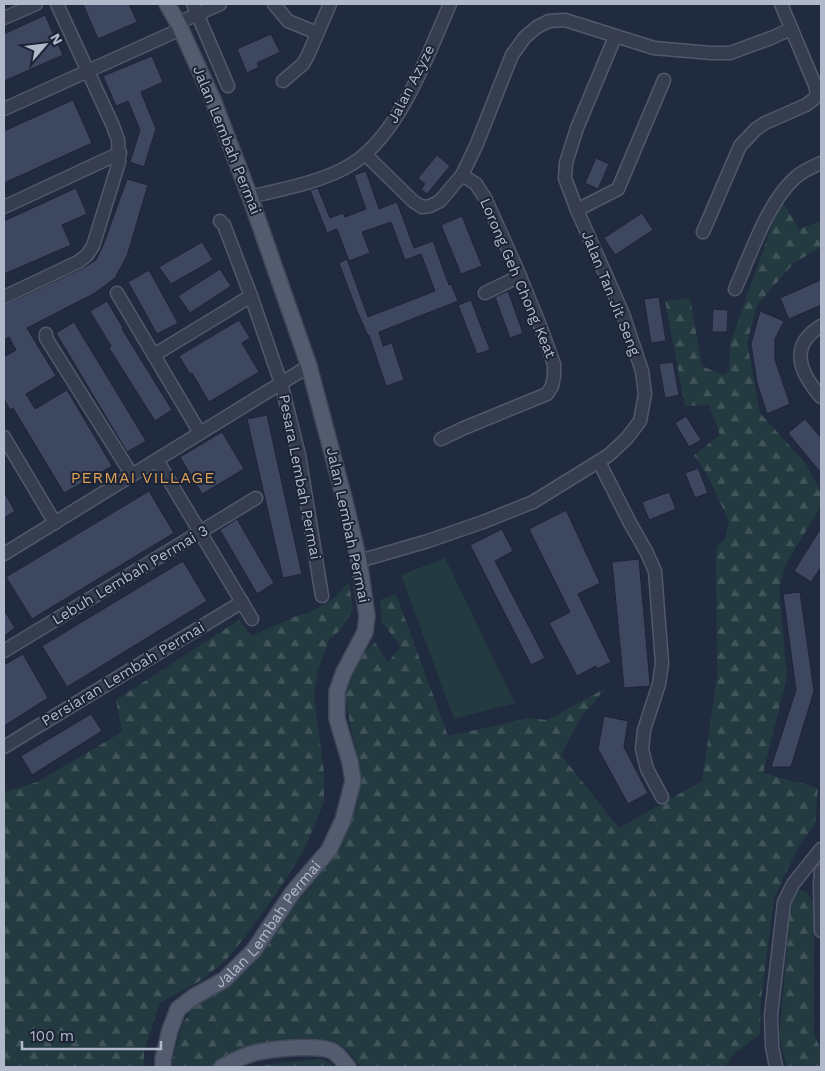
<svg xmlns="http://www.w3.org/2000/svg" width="825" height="1071" viewBox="0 0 825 1071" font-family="'Work Sans',sans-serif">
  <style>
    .forest { fill: url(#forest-firs) }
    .garden { fill: #233a40 }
    .building { fill: #3d4760; stroke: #1d2536 }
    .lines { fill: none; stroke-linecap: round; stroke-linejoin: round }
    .minor-casing { stroke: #51586a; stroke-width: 15 }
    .major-casing { stroke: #3f4758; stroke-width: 18 }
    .minor { stroke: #363d4f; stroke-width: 12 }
    .major { stroke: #535c6f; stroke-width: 15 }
    .labels { text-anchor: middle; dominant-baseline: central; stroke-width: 4; stroke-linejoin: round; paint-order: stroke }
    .street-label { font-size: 15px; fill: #b1b8ca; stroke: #1b2334 }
    .neighbourhood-label { font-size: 16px; letter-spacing: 1px; fill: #dea058; stroke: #1b2334 }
  </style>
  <defs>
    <pattern id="forest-firs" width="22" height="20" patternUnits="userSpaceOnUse" patternTransform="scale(1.25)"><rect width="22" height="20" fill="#233a40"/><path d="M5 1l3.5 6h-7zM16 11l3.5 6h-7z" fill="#41545a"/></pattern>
  </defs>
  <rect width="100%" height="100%" fill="#212b3f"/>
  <g class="forest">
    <polygon points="783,203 799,229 821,221 821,247 794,263 757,305 747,343 760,413 806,464 821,492 821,506 786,564 779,589 787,677 763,773 818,788 815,825 801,843 788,868 774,899 761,1000 760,1034 734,1054 725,1067 361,1067 346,1049 329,1040 287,1039 248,1047 209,1067 174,1067 172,1062 182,1025 193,1008 251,967 297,902 336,855 358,803 360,767 350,724 345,694 360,658 374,641 388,662 401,647 382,622 380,600 396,594 448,736 530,718 547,720 606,688 581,717 561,755 619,828 702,781 717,677 716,547 725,539 729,521 705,471 694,455 720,435 709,405 685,406 665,301 690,298 702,366 723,375 729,371 730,344 777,211"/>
    <polygon points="349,582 353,610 341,629 329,640 318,670 314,697 324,772 324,802 304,850 276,894 245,937 225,961 200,981 160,1003 144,1051 144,1067 4,1067 4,792 37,782 122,732 116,700 239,620 252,636 294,617 308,613 332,600"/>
    <polygon points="798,889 807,892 814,905 814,1035 821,1049 821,1067 787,1067 779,1037 791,901"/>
    <polygon points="322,1059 336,1067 258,1067 263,1065"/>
  </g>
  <polygon class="garden" points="445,558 515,703 454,719 401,575"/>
  <g class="building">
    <polygon points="83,4 129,4 137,22 98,39"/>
    <polygon points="45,15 63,55 4,81 4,34"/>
    <polygon points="271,34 280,52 257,63 259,67 247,73 237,49"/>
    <polygon points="152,56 163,82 141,92 156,129 144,167 130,162 140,130 128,101 116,106 103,76"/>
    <polygon points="73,100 92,143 4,183 4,131"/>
    <polygon points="437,155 450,166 427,194 421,189 425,184 418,178"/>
    <polygon points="596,158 609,164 598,189 585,183"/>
    <polygon points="366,171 379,209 397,202 414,248 433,241 449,285 451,284 458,301 379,332 383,346 392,343 404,380 386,386 369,335 368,336 357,311 339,263 347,259 368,317 435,291 421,254 405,260 391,222 362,232 370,253 349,261 337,229 327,233 310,190 318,188 330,218 343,213 345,217 366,209 354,175"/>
    <polygon points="127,179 148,185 127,256 115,278 95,293 27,328 56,376 26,394 35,409 67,390 112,466 64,493 13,408 10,410 4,399 4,357 16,350 9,337 4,340 4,305 81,269 96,260 104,243"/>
    <polygon points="76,188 87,214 62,225 71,245 4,274 4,221"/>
    <polygon points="642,213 653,230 615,255 604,238"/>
    <polygon points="462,216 482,266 461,274 441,225"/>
    <polygon points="202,242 213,260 171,284 159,267"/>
    <polygon points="220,269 231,286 190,313 178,296"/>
    <polygon points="149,270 178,323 157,334 128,282"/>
    <polygon points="821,280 821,305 789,319 780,298"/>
    <polygon points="508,291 523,333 510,338 495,297"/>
    <polygon points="659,297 666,341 651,343 644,299"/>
    <polygon points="471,300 490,350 477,354 458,305"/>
    <polygon points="107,301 123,328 122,329 172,410 155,421 109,348 111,346 90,311"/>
    <polygon points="713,309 728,310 727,332 712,332"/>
    <polygon points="760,311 784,321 775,339 775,360 790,404 767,414 757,383 751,344"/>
    <polygon points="239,320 250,338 242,343 259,372 209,402 192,373 190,374 179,356"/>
    <polygon points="74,322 146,441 127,452 56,333"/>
    <polygon points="673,362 679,395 665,398 659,364"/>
    <polygon points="267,415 302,574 283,578 247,419"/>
    <polygon points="686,416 701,440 689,447 675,423"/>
    <polygon points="805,419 821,438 821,473 788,433"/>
    <polygon points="222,432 244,469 202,494 180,457"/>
    <polygon points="698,468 708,493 695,498 685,473"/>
    <polygon points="149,491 174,533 32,619 6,577"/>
    <polygon points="4,492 15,511 4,518"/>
    <polygon points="669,492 676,509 649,520 642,502"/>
    <polygon points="566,510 600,583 578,594 611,662 597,669 596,666 577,676 549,623 570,612 529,529"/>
    <polygon points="237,519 274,583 257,594 220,530"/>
    <polygon points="821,528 821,567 811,582 794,571"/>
    <polygon points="502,529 513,551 495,561 545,658 531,665 470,545"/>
    <polygon points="639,559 650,684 650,686 624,688 612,562"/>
    <polygon points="183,561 207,601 67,687 42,646"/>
    <polygon points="800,592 814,691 791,767 771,767 796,690 783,594"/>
    <polygon points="4,610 15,628 4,636"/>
    <polygon points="23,654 48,698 4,726 4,665"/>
    <polygon points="91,714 102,731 32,775 21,756"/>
    <polygon points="604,716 628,721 624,747 648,793 628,804 598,749"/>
  </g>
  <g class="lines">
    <defs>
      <g id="minor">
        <polyline points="193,4 228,86"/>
        <polyline points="274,4 288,21 317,33"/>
        <polyline points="4,18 36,4"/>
        <polyline points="178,23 220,4"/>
        <polyline points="283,81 303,64 308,55 330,4"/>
        <polyline points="4,109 181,29"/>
        <polyline points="366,155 413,201 422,207 430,206 440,201 462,175 476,146 512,55 525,37 537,27 549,21 565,20 654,48 711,53 730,53 771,38 791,29"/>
        <path d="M250,197c32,-8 67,-14 95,-29 53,-27 82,-112 105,-164"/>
        <polyline points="4,207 120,153"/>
        <polyline points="577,210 618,189 664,80"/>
        <polyline points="220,221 224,225 251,296 281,383 299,455 322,596"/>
        <polyline points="703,232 740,146 756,129 765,123 806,105 814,99 817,93 815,85 781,4"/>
        <path d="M735,289c15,-33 33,-88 60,-111 7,-7 17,-11 26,-15"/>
        <polyline points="117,293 200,433"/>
        <polyline points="485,293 520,276"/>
        <polyline points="4,297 78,262 87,255 93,246 119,162 118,140 113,126 57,4"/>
        <path d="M821,326c-33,20 -21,47 0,71"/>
        <polyline points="46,334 46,338 132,475"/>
        <polyline points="154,355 251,296"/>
        <polyline points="4,437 55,523"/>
        <polyline points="441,439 464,428 547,394 552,386 554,376 554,364 539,323 516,267 485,198 476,184 462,175"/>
        <polyline points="157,460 252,619"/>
        <polyline points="599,462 630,523 646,551 655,571 662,663 659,684 644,730 642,749 647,769 662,797"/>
        <polyline points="4,554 309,366"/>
        <polyline points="359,561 428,541 483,522 533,502 609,455 627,438 640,421 645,394 642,371 623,314 577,210 565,178 566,163 577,128 615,37"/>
        <polyline points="4,651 256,498"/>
        <polyline points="4,747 242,602"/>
        <polyline points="821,871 820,884 821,931"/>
        <polyline points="776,1067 772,1046 771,1015 784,902 793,884 821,849"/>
      </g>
      <g id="major">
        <path id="s1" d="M163,1067v-8l7,-29 8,-21 17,-13 29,-16 30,-30 39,-58 36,-42 14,-30 10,-39 -3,-19 -13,-43v-28l7,-19 21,-40 2,-16 -8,-55 -15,-63 -35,-132 -59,-169 -37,-97 -35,-77 -11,-19"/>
        <path d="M222,1067c11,-6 23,-12 36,-15 15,-3 60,-8 74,-1 7,3 11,11 16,16"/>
      </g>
    </defs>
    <use href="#minor" class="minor-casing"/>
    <use href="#major" class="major-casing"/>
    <use href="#minor" class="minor"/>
    <use href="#major" class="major"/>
  </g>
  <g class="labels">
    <g class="street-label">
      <text transform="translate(411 84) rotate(-63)">Jalan Azyze</text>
      <text transform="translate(227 140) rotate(68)">Jalan Lembah Permai</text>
      <text transform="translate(518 278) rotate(67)">Lorong Geh Chong Keat</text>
      <text transform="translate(611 293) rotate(68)">Jalan Tan Jit Seng</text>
      <text transform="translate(300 477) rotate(79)">Pesara Lembah Permai</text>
      <text transform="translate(348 525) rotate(78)">Jalan Lembah Permai</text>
      <text transform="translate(130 575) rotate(-31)">Lebuh Lembah Permai 3</text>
      <text transform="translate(123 674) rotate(-31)">Persiaran Lembah Permai</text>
      <text stroke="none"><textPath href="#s1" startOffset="186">Jalan Lembah Permai</textPath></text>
    </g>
    <g class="neighbourhood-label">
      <text x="143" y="477">PERMAI VILLAGE</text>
    </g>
  </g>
  <rect width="825" height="1071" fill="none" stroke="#b1b8ca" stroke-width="10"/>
  <g transform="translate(45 45) rotate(62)" stroke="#1b2334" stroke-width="4" paint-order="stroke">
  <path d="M0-4L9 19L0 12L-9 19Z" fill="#b1b8ca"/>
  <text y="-8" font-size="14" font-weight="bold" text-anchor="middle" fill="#b1b8ca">N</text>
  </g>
  <path d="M22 1041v8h139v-8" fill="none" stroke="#b1b8ca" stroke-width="2.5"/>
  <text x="30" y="1041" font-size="15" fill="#b1b8ca" stroke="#1b2334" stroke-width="4" paint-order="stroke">100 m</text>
</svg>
